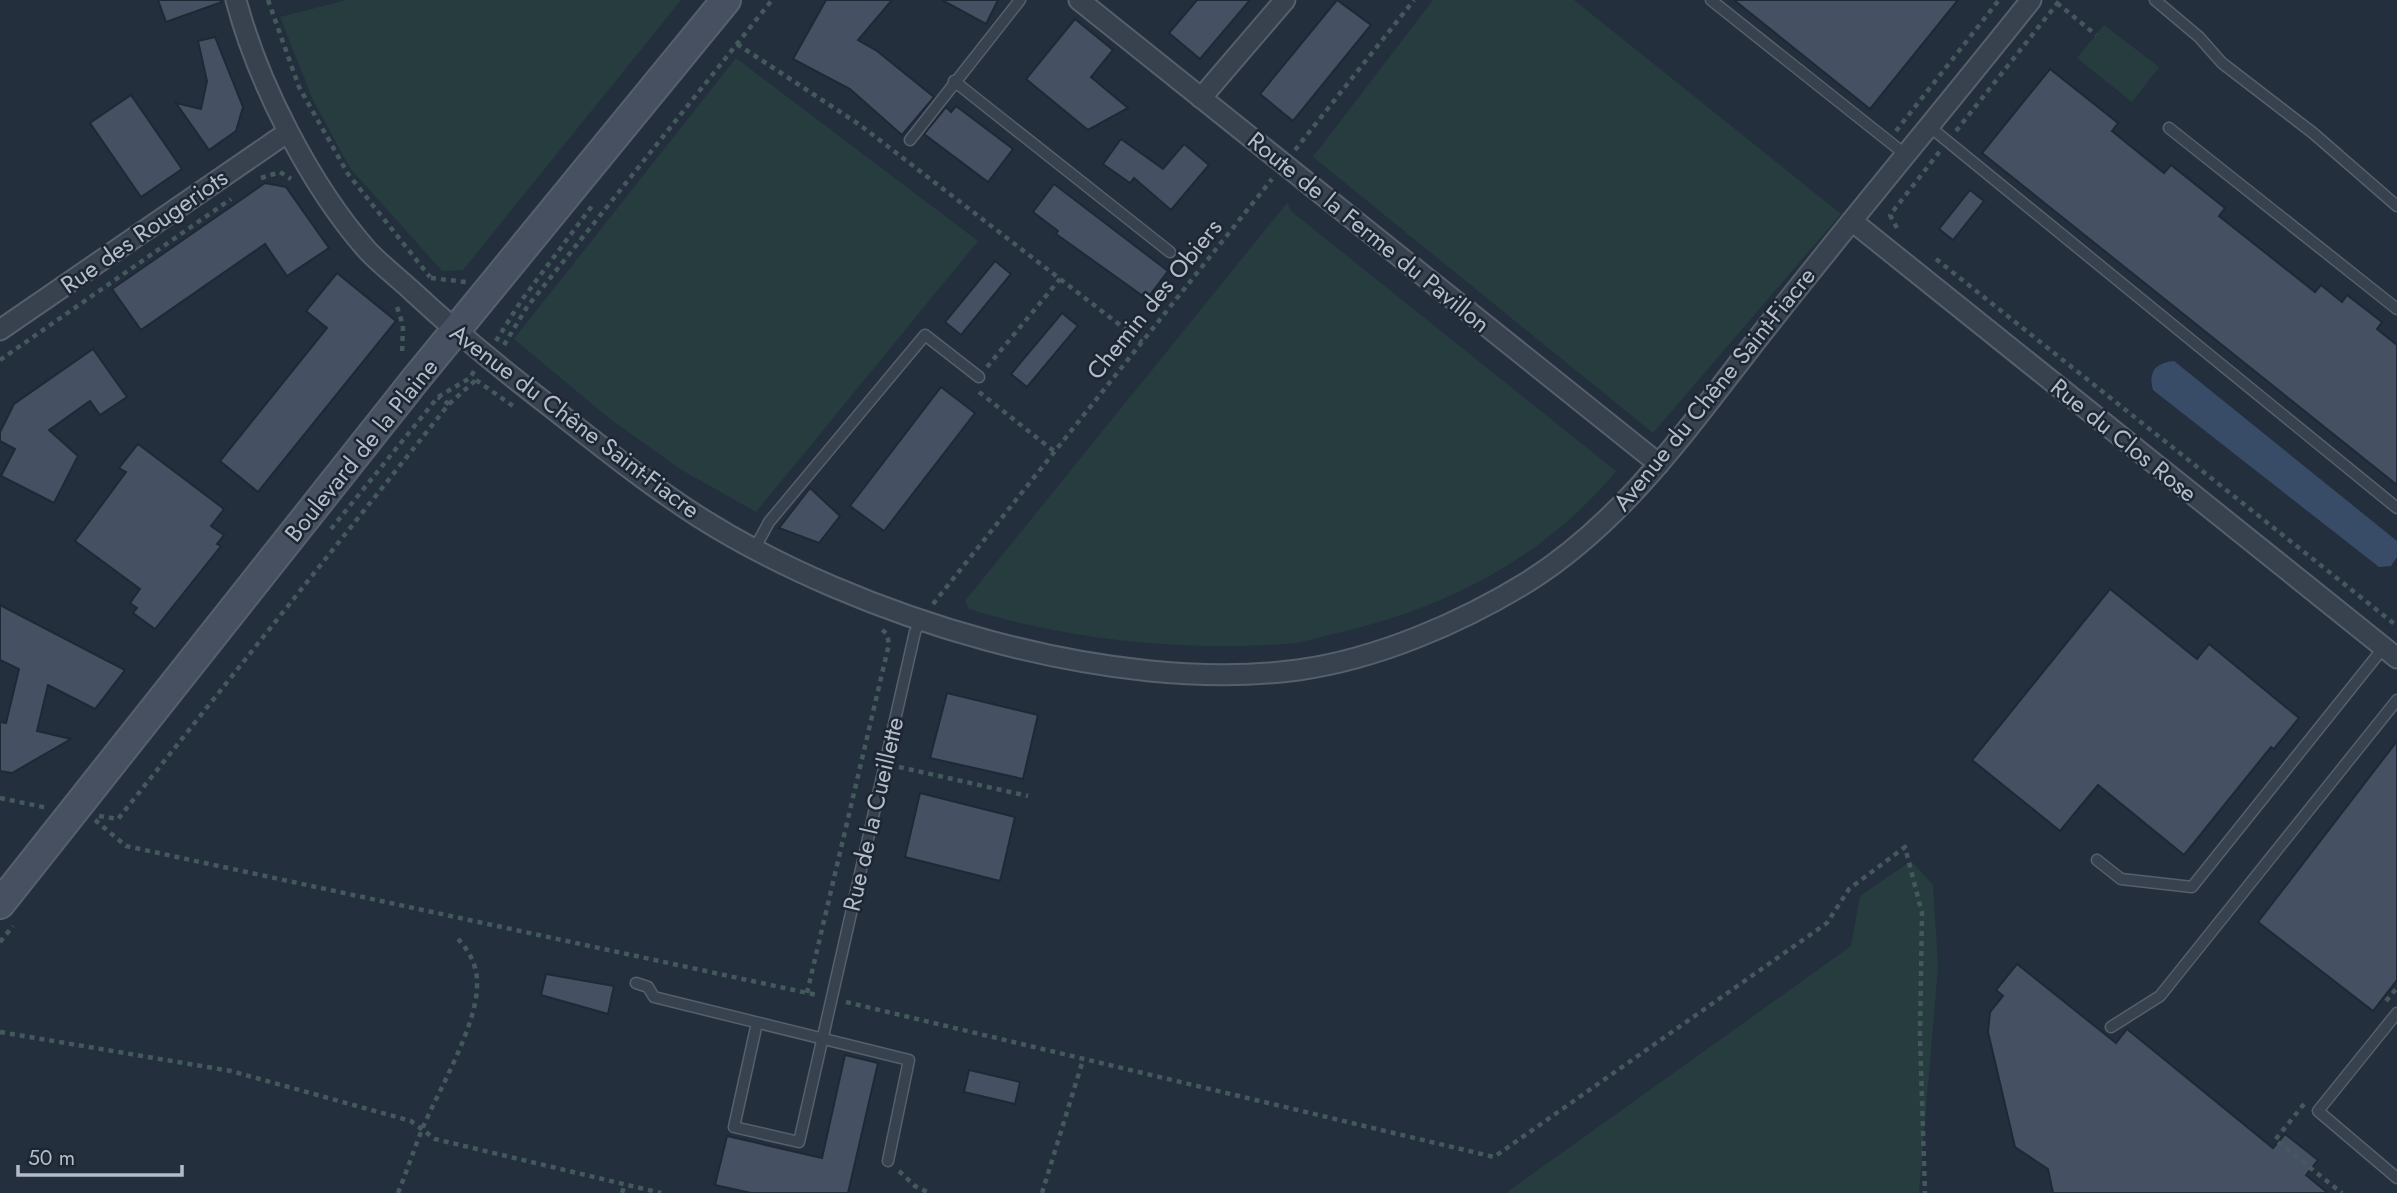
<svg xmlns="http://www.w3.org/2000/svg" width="2397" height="1193" viewBox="0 0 2397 1193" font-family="Jost,sans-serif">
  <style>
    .green { fill: #263c3f }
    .water { fill: #394c67 }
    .building { fill: #455162; stroke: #1f2835; stroke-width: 2 }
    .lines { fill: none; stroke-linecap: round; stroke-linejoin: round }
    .lane-casing { stroke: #565f6c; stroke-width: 13 }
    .street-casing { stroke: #565f6c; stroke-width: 23 }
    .secondary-casing { stroke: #565f6c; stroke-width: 32 }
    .path { stroke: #44595c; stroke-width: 4.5; stroke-dasharray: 5 5; stroke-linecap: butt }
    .lane { stroke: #38414e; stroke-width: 10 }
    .street { stroke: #38414e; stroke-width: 19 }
    .secondary { stroke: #465061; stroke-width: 28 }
    .labels { text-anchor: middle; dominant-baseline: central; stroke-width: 5; stroke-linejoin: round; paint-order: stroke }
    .street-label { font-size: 24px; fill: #b4bcc9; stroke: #1d2633 }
  </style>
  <rect width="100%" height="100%" fill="#242f3e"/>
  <g class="green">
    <polygon points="347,0 681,0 463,270 442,271 350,168 313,100 280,17"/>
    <polygon points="1433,0 1574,0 1841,214 1653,433 1313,157"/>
    <polygon points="2104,25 2159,67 2132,102 2077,58"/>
    <polygon points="736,58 978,241 756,512 680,469 610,419 514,339"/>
    <path d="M1287,203l4,8 325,260c-70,86 -171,138 -279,162 -17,4 -35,10 -52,11 -105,7 -216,-4 -316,-35l-4,-8z"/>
    <polygon points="1911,861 1933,885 1938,966 1919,1193 1506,1193 1851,946 1860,896"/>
  </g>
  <path class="water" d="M2174,361l223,180v16l-6,9 -12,1 -226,-177c-5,-18 2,-27 21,-29z"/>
  <g class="building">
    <polygon points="158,0 221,0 222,2 166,22"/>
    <polygon points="826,0 892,0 858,40 877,51 934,97 902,135 850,89 793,59"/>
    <polygon points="942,0 998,0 986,24"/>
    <polygon points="1197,0 1250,0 1200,59 1169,33"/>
    <polygon points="1337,0 1371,25 1293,121 1260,94"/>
    <polygon points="1734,0 1958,0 1870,109"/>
    <polygon points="1075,19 1113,50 1091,77 1128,108 1088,130 1026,79"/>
    <polygon points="215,37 243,107 236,131 209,150 176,103 201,109 207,81 198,41"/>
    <polygon points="2050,69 2118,123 2112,131 2164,173 2171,165 2225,208 2219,216 2315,292 2321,285 2342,302 2347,295 2382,322 2377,329 2397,345 2397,485 1982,153"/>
    <polygon points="131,95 182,169 141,197 90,123"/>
    <polygon points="956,106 1013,149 988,182 924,134 946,107 951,112"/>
    <polygon points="1121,139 1163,169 1184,144 1209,165 1171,210 1134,178 1130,183 1103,164"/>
    <polygon points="265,183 286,187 329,248 287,276 265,244 141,330 112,289"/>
    <polygon points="1054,184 1168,271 1147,299 1056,234 1058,231 1033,212"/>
    <polygon points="1970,190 1984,201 1953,240 1939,229"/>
    <polygon points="995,261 1011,274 961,335 945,322"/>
    <polygon points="337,273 396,321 258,492 220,461 327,328 306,311"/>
    <polygon points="1062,313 1078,326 1027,387 1011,374"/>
    <polygon points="93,349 127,397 100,415 90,401 49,430 78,456 54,503 1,476 15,449 0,441 0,432 14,404"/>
    <polygon points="941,387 975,413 884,531 850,506"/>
    <polygon points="138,444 224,509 211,526 224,535 217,544 221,546 155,629 133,613 137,608 130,603 140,589 75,541 126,472 119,468"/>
    <polygon points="810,488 840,516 819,543 779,528"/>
    <polygon points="2110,589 2197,659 2209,644 2299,718 2274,749 2271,747 2184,855 2098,785 2060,831 1972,760"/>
    <polygon points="0,605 125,670 95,709 48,685 37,731 71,739 12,773 0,771 0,722 6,723 19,669 0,660"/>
    <polygon points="947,693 1038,715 1023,779 930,758"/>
    <polygon points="2397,741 2397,980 2373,1011 2258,922"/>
    <polygon points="920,793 1015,817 1000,881 905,857"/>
    <polygon points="2017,964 2116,1043 2127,1029 2273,1148 2285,1134 2318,1160 2306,1175 2328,1193 2053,1193 2048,1169 2015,1147 1988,1032 1990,1012 2003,996 1996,990"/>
    <polygon points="546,974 614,986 608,1014 541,995"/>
    <polygon points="845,1055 878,1063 848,1193 751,1193 715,1185 727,1136 822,1158"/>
    <polygon points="969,1070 1020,1082 1015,1104 964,1092"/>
  </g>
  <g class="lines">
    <defs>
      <g id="lane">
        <polyline points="1711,0 1906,155"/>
        <polyline points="2155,0 2199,37 2222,63 2313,133 2397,206"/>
        <polyline points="954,81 1170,252"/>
        <polyline points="1930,127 2397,508"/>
        <polyline points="2169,128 2397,309"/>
        <polyline points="910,140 1020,0"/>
        <polyline points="755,548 769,522 925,335 979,377"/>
        <polyline points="2097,860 2121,879 2192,887 2384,647"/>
        <polyline points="636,983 648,987 654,997 909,1060 888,1161"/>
        <polyline points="2397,1013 2318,1111 2397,1178"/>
        <polyline points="757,1023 734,1127 799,1142 915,632 921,619"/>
        <polyline points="2111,1027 2160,996 2397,700"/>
      </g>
      <g id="street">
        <path d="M236,0c22,83 74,185 131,250 13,14 30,27 44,40 44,41 89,78 136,114 50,39 99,79 152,113 158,100 412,178 599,153 79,-11 163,-47 231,-89 101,-64 168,-166 241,-258 86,-109 175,-215 261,-323"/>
        <polyline points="1079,0 1659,464"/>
        <polyline points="1201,98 1285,0"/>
        <polyline points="1852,221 2397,658"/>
        <polyline points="0,330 288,132"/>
      </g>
      <polyline id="secondary" points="0,904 415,380 726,0"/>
    </defs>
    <use href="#lane" class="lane-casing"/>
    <use href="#street" class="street-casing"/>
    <use href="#secondary" class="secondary-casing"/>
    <g class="path">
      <polyline points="268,0 299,87 348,174 430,277"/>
      <polyline points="2057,3 2096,35"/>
      <polyline points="737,44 860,125 1142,342"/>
      <polyline points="1896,131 1999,0"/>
      <polyline points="1956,131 2060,0"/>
      <polyline points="1295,150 1414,0"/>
      <polyline points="261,178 280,172 291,179"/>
      <polyline points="1897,228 1890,215 1940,151"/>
      <polyline points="1936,259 2397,626"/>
      <polyline points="431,278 466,282"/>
      <polyline points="397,307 403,325 402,356"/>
      <polyline points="496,341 521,301 592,206"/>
      <polyline points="504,345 527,307 772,0"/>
      <polyline points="0,360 231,199"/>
      <polyline points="987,367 1060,279"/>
      <polyline points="476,380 513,406"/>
      <polyline points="979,392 1055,452"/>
      <polyline points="449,404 477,379"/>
      <polyline points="331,529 438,397 470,378 474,371"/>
      <polyline points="933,604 1272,179"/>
      <polyline points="899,767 1028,796"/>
      <polyline points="0,798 48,808"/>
      <polyline points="99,816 118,819 449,404 438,397"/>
      <polyline points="95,820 126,846 817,995"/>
      <polyline points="0,942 13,926"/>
      <polyline points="807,993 889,644 887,634 880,628"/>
      <polyline points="2386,1001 2397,988"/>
      <polyline points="846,1002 1494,1157 1827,923 1849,889 1905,847 1922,913 1920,1037 1925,1193"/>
      <polyline points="0,1032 231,1071 411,1121 435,1139 661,1193"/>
      <polyline points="2304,1104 2275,1140 2342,1193"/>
      <polyline points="899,1171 915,1186 929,1193"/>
      <path d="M398,1193c9,-22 16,-44 25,-66 16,-37 53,-100 54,-140 1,-19 -6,-34 -19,-48"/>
      <polyline points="622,1193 625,1184"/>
      <polyline points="1042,1193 1083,1060"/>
    </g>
    <use href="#lane" class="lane"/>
    <use href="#street" class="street"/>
    <use href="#secondary" class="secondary"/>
  </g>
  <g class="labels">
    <g class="street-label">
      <text transform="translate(144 231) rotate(-35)">Rue des Rougeriots</text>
      <text transform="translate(1369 232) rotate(39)">Route de la Ferme du Pavillon</text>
      <text transform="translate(1154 299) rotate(-51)">Chemin des Obiers</text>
      <text transform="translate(1714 389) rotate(-51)">Avenue du Chêne Saint-Fiacre</text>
      <text transform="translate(575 421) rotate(37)">Avenue du Chêne Saint-Fiacre</text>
      <text transform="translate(2124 440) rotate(39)">Rue du Clos Rose</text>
      <text transform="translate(361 450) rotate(-51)">Boulevard de la Plaine</text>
      <text transform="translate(873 814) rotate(-77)">Rue de la Cueillette</text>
    </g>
  </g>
  <path d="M18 1165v10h164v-10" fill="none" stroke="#b4bcc9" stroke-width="3.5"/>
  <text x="28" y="1165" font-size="21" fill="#b4bcc9" stroke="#1d2633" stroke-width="5" paint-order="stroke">50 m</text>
</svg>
